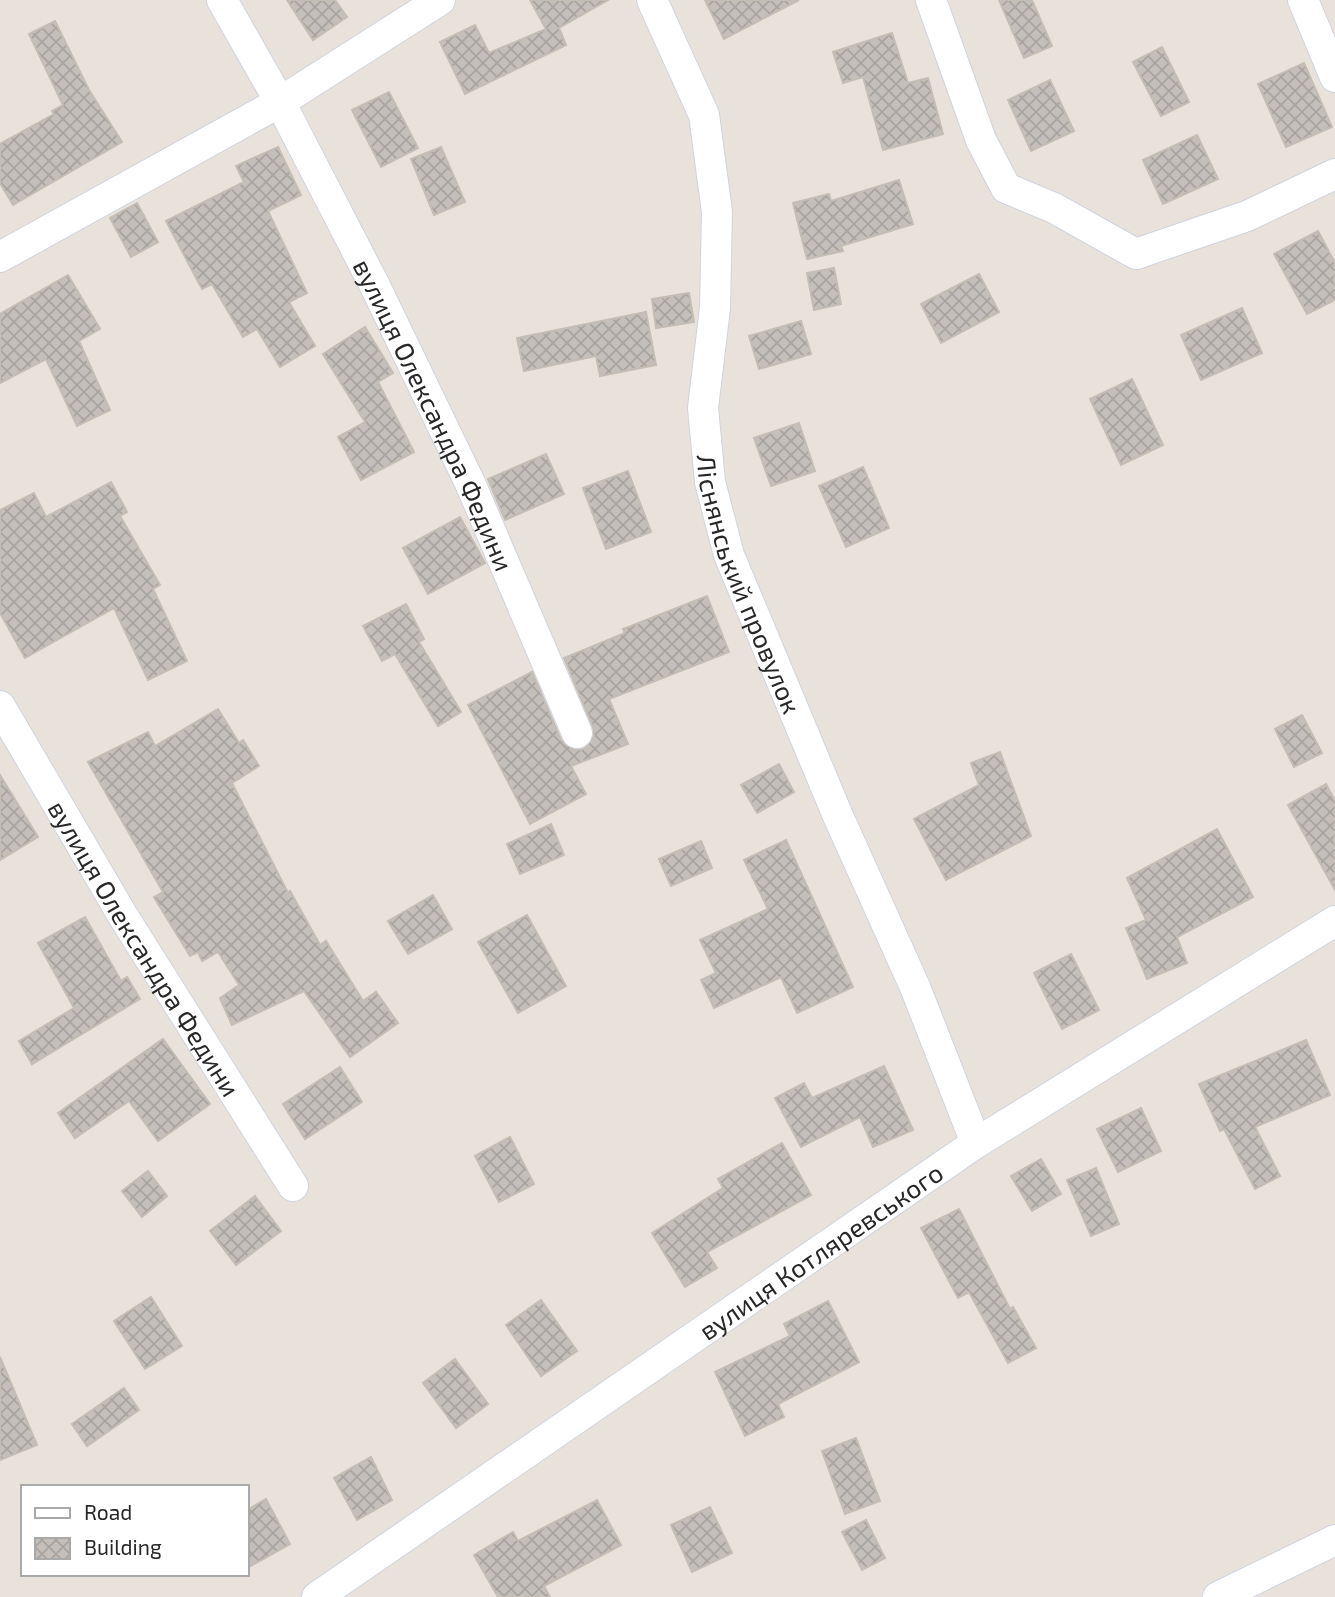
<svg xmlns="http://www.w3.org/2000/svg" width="1335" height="1597" viewBox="0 0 1335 1597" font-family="'Exo 2',sans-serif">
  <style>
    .building { fill: url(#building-cross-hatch); stroke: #c4bdb4; stroke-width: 2 }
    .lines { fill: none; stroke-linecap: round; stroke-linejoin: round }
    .street-casing { stroke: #cfd3df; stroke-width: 32 }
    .street { stroke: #fff; stroke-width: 30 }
    .labels { text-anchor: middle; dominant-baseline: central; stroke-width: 7; stroke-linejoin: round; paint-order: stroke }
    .street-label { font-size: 26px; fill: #272727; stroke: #fff }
  </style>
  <defs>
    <pattern id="building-cross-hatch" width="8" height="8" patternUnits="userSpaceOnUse" patternTransform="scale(1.75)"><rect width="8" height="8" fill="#c4bfba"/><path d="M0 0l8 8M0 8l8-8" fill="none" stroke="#a8a4a0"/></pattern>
  </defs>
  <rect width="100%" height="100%" fill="#e9e2da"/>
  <g class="building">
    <polygon points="287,0 335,0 347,17 313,40"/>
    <polygon points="530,0 608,0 559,28 566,45 465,94 440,42 475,25 489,53 546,29"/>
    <polygon points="705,0 799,0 724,39"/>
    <polygon points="999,0 1032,0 1052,46 1024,58"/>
    <polygon points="55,21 89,90 122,142 13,205 0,183 0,144 54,114 52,111 63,105 29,34"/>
    <polygon points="892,33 908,83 928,78 943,134 883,150 863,77 843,83 833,52"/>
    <polygon points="1162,47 1189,102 1161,116 1133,62"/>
    <polygon points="1304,63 1332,127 1286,147 1258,84"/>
    <polygon points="1050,80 1074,131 1031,151 1008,100"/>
    <polygon points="389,92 418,148 381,167 352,110"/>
    <polygon points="1197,135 1218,179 1163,204 1143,160"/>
    <polygon points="278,147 301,195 268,211 307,293 289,302 315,346 280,367 257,329 243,337 212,284 202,289 166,221 244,182 236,166"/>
    <polygon points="441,147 465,202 434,215 411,159"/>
    <polygon points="899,180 913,224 841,246 843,251 807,259 793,203 829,194 831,201"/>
    <polygon points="137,203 158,242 131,257 110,218"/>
    <polygon points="1318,231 1335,263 1335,300 1307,314 1274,254"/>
    <polygon points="834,268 841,304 814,310 807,273"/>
    <polygon points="979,274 999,312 941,343 921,304"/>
    <polygon points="68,275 100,329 79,341 110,410 77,426 46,359 0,383 0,314"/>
    <polygon points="689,293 694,322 656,328 652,299"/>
    <polygon points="1242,308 1262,353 1201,380 1181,335"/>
    <polygon points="646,312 656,365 600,376 596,356 524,371 517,338"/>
    <polygon points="801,321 811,354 759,369 749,336"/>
    <polygon points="365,327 393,373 378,382 414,452 361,480 338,437 365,422 323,354"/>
    <polygon points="1132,379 1163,445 1121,465 1090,399"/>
    <polygon points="799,423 815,471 771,486 754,438"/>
    <polygon points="546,454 564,494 505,520 488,479"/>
    <polygon points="863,467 889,528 846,547 819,486"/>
    <polygon points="628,471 651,532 606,549 583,488"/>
    <polygon points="111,482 127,512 120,516 160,585 153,589 187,661 148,680 114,608 25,658 0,613 0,510 34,493 46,517"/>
    <polygon points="460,517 485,563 428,594 403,548"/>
    <polygon points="707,596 729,652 609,699 628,744 571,766 586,794 530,824 468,705 532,672 561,740 574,750 584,749 594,736 593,727 564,658 625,633 623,629"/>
    <polygon points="406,604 424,639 419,642 461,712 438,726 395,654 382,661 363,626"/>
    <polygon points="218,709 239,743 243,740 259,766 232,783 288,893 290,891 320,945 326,941 363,1001 376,992 398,1023 350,1057 304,991 232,1025 220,998 239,985 218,952 202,961 198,952 190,956 154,897 163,892 88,762 148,732 155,746"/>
    <polygon points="1302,715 1322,753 1294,767 1275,729"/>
    <polygon points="1000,752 1031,836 946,880 914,819 979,785 971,763"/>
    <polygon points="779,764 794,792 757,813 741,785"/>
    <polygon points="0,775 38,837 0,860"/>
    <polygon points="1326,784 1335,801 1335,890 1288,805"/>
    <polygon points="551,824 564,855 520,874 507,844"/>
    <polygon points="1217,829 1253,897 1177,937 1187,963 1147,979 1126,928 1146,920 1127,878"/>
    <polygon points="786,840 853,987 797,1013 781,977 714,1008 701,980 716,973 700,940 768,909 744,860"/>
    <polygon points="701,841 712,868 671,886 659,859"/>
    <polygon points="433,895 452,929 408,954 388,921"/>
    <polygon points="527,915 566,986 518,1013 478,942"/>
    <polygon points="85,917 121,981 127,977 140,999 32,1064 19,1041 74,1008 38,943"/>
    <polygon points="1071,954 1099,1010 1062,1029 1034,973"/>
    <polygon points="163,1039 210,1104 158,1141 129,1101 75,1138 58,1113"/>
    <polygon points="1306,1040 1330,1095 1255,1127 1280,1176 1255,1189 1224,1129 1220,1131 1199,1084"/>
    <polygon points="884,1066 913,1130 873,1147 860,1117 801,1147 775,1098 804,1083 812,1098"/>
    <polygon points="340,1067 362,1102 305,1139 283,1104"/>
    <polygon points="1141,1108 1161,1151 1118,1172 1097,1129"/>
    <polygon points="510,1137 534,1184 499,1202 475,1156"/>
    <polygon points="782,1143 811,1195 707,1252 717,1268 685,1287 652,1233 723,1188 718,1179"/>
    <polygon points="1041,1159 1061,1194 1032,1211 1011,1176"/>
    <polygon points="1096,1168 1119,1224 1091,1236 1067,1180"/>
    <polygon points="148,1171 167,1196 142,1217 122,1191"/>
    <polygon points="255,1196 281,1231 236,1265 210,1231"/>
    <polygon points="959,1209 1010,1309 1013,1307 1036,1348 1008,1363 969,1292 958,1298 921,1228"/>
    <polygon points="151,1297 182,1346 145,1369 114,1321"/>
    <polygon points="541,1300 577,1351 541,1376 506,1325"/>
    <polygon points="828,1301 859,1362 778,1404 784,1417 745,1436 715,1372 790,1336 784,1324"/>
    <polygon points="0,1357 37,1445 0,1460"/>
    <polygon points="455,1359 488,1404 456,1428 423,1383"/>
    <polygon points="124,1388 139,1410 87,1446 72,1424"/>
    <polygon points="856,1438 880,1501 845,1514 822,1451"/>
    <polygon points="371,1457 392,1500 357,1520 334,1478"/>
    <polygon points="266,1499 290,1544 247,1568 247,1510"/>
    <polygon points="597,1500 621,1545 544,1586 550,1597 498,1597 474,1555 513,1532 518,1541"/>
    <polygon points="710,1507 732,1553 692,1572 671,1525"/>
    <polygon points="866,1520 885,1558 862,1570 842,1532"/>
  </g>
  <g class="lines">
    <defs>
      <g id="street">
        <path id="s1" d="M222,0l58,102 95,184 95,197 107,250"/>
        <path id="s2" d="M652,0l52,115 13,97 -2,96 -12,100 7,74 19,73 109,261 77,171 61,156"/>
        <polyline points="931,0 981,140 1006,188 1054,208 1136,254 1247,216 1335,174"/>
        <polyline points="1303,0 1335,77"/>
        <polyline points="0,257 280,102 440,0"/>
        <path id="s3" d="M0,706l123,210 170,270"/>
        <path id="s4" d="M317,1597l659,-454 359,-222"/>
        <polyline points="1218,1597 1335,1540"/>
      </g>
    </defs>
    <use href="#street" class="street-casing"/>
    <use href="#street" class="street"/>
  </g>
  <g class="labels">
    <g class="street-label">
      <text stroke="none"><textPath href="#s1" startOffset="466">вулиця Олександра Федини</textPath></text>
      <text stroke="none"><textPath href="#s2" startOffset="604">Ліснянський провулок</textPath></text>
      <text stroke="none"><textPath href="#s3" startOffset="282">вулиця Олександра Федини</textPath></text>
      <text stroke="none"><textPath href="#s4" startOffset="611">вулиця Котляревського</textPath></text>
    </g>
  </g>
  <rect x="21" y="1485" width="228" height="91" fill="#ffffff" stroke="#a9a9a9" stroke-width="2"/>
  <rect x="35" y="1508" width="35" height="10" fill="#ffffff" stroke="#a9a9a9" stroke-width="2"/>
  <text x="84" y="1520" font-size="21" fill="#272727">Road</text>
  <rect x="35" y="1538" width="35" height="21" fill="url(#building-cross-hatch)" stroke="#a9a9a9" stroke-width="2"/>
  <text x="84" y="1555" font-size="21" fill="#272727">Building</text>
</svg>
